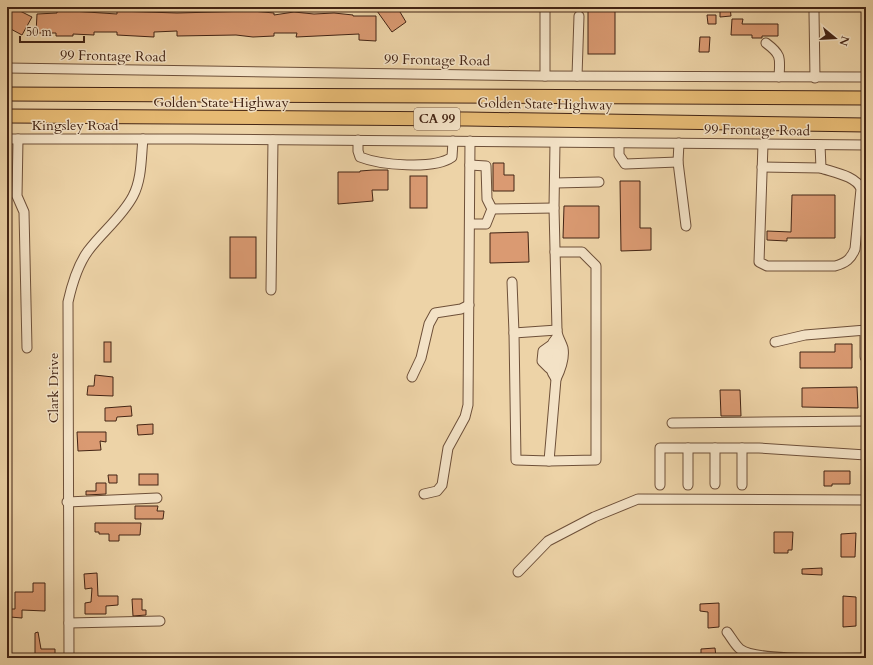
<svg xmlns="http://www.w3.org/2000/svg" width="873" height="665" viewBox="0 0 873 665" font-family="Cardo,serif">
  <style>
    .building { fill: #da9a72; stroke: #432414 }
    .lines { fill: none; stroke-linecap: round; stroke-linejoin: round }
    .minor-casing { stroke: #6e5039; stroke-width: 11 }
    .highway-casing { stroke: #432414; stroke-width: 15 }
    .minor { stroke: #f3e2c6; stroke-width: 9 }
    .highway { stroke: #e6ba74; stroke-width: 13 }
    .labels { text-anchor: middle; dominant-baseline: central; stroke-width: 3; stroke-linejoin: round; paint-order: stroke }
    .shield { fill: #f3e2c6; stroke: #785d49; stroke-width: 1 }
    .shield-label { font-size: 13px; font-weight: bold; fill: #432414 }
    .street-label { font-size: 14px; fill: #432414; stroke: #f3e2c6 }
  </style>
  <rect width="100%" height="100%" fill="#edd3a7"/>
  <filter id="stains"><feTurbulence type="fractalNoise" baseFrequency=".005" numOctaves="4"/><feColorMatrix values="0 0 0 0 .2 0 0 0 0 .09 0 0 0 0 .02 0 0 0 .5 -.17"/></filter>
  <radialGradient id="worn" r=".72"><stop offset=".6" stop-color="#630" stop-opacity="0"/><stop offset="1" stop-color="#630" stop-opacity=".3"/></radialGradient>
  <g class="building">
    <polygon points="383,7 397,7 406,22 392,32 377,11"/>
    <rect x="588" y="7" width="27" height="47"/>
    <polygon points="720,7 730,7 731,16 720,17"/>
    <polygon points="14,8 32,17 22,35 7,27 7,20"/>
    <polygon points="57,10 117,14 117,11 177,13 252,11 274,13 274,15 294,12 314,14 334,13 353,15 353,16 376,16 376,41 359,40 359,34 296,37 297,33 274,33 274,36 253,37 236,35 177,36 177,31 154,32 154,37 117,35 117,32 94,32 94,35 73,34 73,36 56,36 56,33 36,33 37,14 57,13"/>
    <polygon points="707,15 716,15 716,24 708,24"/>
    <polygon points="732,19 743,19 742,24 778,24 778,36 762,36 762,38 752,38 752,35 731,35"/>
    <polygon points="700,37 710,37 709,52 699,52"/>
    <polygon points="493,163 504,163 504,175 514,175 514,191 493,191"/>
    <polygon points="373,170 388,170 388,190 372,190 373,201 338,204 338,172 360,172 360,171"/>
    <rect x="410" y="176" width="17" height="32"/>
    <polygon points="620,181 640,181 640,228 651,228 651,250 621,251"/>
    <polygon points="792,195 835,195 835,238 787,238 787,241 767,240 767,231 791,232"/>
    <polygon points="564,206 599,206 599,238 563,238"/>
    <polygon points="528,232 529,262 490,263 490,233"/>
    <rect x="230" y="237" width="26" height="41"/>
    <rect x="104" y="342" width="7" height="20"/>
    <polygon points="835,344 852,344 852,368 800,368 800,352 835,352"/>
    <polygon points="95,375 113,377 113,396 87,395 88,386 94,386"/>
    <polygon points="857,387 858,408 802,407 802,388"/>
    <polygon points="720,390 740,390 741,416 721,416"/>
    <polygon points="131,406 132,416 117,417 116,421 105,421 105,408"/>
    <polygon points="153,424 153,434 138,435 137,425"/>
    <polygon points="77,432 106,432 106,442 100,441 101,450 78,451"/>
    <polygon points="824,471 850,471 850,484 832,484 832,486 824,486"/>
    <rect x="139" y="474" width="19" height="11"/>
    <polygon points="108,475 117,475 117,483 109,483"/>
    <polygon points="96,483 106,483 106,494 86,495 86,491 96,491"/>
    <polygon points="135,506 158,506 157,511 164,511 163,519 135,519"/>
    <polygon points="95,523 141,523 140,535 119,535 119,541 109,541 109,534 99,534 99,532 95,532"/>
    <polygon points="774,532 793,532 792,550 788,550 788,553 774,553"/>
    <polygon points="856,533 855,557 841,557 841,534"/>
    <polygon points="822,568 822,575 802,574 802,569"/>
    <polygon points="97,573 98,596 118,596 118,605 106,606 106,614 85,614 85,603 91,602 92,588 85,589 84,574"/>
    <polygon points="33,583 45,583 45,611 22,610 22,618 10,617 10,609 15,609 15,592 33,592"/>
    <polygon points="843,596 856,597 856,626 843,627"/>
    <polygon points="132,599 142,599 142,610 146,610 146,615 133,616"/>
    <polygon points="719,603 719,627 708,628 708,612 700,611 700,604"/>
    <polygon points="38,632 41,649 55,649 55,658 35,658 35,633"/>
    <polygon points="715,648 716,657 701,657 701,649"/>
  </g>
  <g class="lines">
    <defs>
      <g id="minor">
        <polyline points="814,12 815,78"/>
        <path d="M766,43c16,12 14,15 13,34"/>
        <polyline points="7,68 545,76 866,77"/>
        <polyline points="545,76 545,7"/>
        <polyline points="577,76 579,16"/>
        <polyline points="7,139 191,139 866,145"/>
        <polyline points="18,139 17,196 24,212 27,348"/>
        <path d="M358,140v11l2,6c20,8 74,13 92,0l1,-16"/>
        <path d="M555,143l-1,65 3,122c0,7 4,11 6,18 2,11 -2,21 -7,31l1,-42"/>
        <polyline points="619,143 619,155 625,164 678,162"/>
        <polyline points="679,143 678,162 686,226"/>
        <path d="M763,144l-4,118 8,4h68c11,-3 16,-7 20,-17l6,-60c-4,-13 -29,-17 -40,-21l-1,-23"/>
        <polyline points="470,165 486,166 487,199 492,209"/>
        <polyline points="762,167 821,168"/>
        <polyline points="555,183 599,182"/>
        <polyline points="492,209 554,208"/>
        <polyline points="470,224 486,224 492,209"/>
        <path d="M555,252h27l14,14v194l-47,1 7,-82c-10,-15 -11,-28 1,-42"/>
        <polyline points="512,282 514,333"/>
        <polyline points="271,290 273,140"/>
        <polyline points="865,330 865,357"/>
        <polyline points="775,342 805,335 866,330"/>
        <polyline points="549,368 542,361 543,351 550,346"/>
        <polyline points="412,377 421,358 429,324 435,313 461,309 469,305"/>
        <polyline points="672,423 866,421"/>
        <polyline points="715,448 715,484"/>
        <polyline points="549,461 516,460 514,333 557,330"/>
        <polyline points="660,485 660,448 759,448 866,455"/>
        <polyline points="688,485 688,448"/>
        <polyline points="742,485 742,448"/>
        <polyline points="424,494 437,491 442,485 448,448 465,417 468,405 470,141"/>
        <polyline points="67,502 157,498"/>
        <polyline points="518,572 548,541 594,517 638,499 866,500"/>
        <polyline points="69,623 160,621"/>
        <path d="M727,632c4,5 8,13 13,17 16,13 102,9 126,9"/>
        <path d="M69,658l-1,-356c4,-18 9,-36 20,-51 14,-19 34,-34 45,-55 9,-17 8,-39 10,-57"/>
      </g>
      <g id="highway">
        <polyline points="7,94 866,98"/>
        <polyline points="7,116 467,119 866,125"/>
      </g>
    </defs>
    <use href="#minor" class="minor-casing"/>
    <use href="#highway" class="highway-casing"/>
    <use href="#minor" class="minor"/>
    <use href="#highway" class="highway"/>
  </g>
  <g class="labels">
    <rect class="shield" x="414" y="108" width="46" height="22" rx="3"/>
    <g class="shield-label">
      <text x="437" y="119">CA 99</text>
    </g>
    <g class="street-label">
      <text transform="translate(113 56) rotate(1)">99 Frontage Road</text>
      <text transform="translate(437 60) rotate(1)">99 Frontage Road</text>
      <text x="221" y="102">Golden State Highway</text>
      <text transform="translate(545 104) rotate(1)">Golden State Highway</text>
      <text x="75" y="125">Kingsley Road</text>
      <text transform="translate(757 130) rotate(1)">99 Frontage Road</text>
      <text transform="translate(53 388) rotate(-90)">Clark Drive</text>
    </g>
  </g>
  <rect width="873" height="665" fill="none" stroke="#edd3a7" stroke-width="24"/>
  <rect x="8" y="8" width="857" height="649" fill="none" stroke="#432414" stroke-width="2"/>
  <rect x="12" y="12" width="849" height="641" fill="none" stroke="#432414"/>
  <g transform="translate(835 38) rotate(108)" stroke="#f3e2c6" stroke-width="3" paint-order="stroke">
  <path d="M0-3L7 15L0 10L-7 15Z" fill="#432414"/>
  <text y="-6" font-size="11" font-weight="bold" text-anchor="middle" fill="#432414">N</text>
  </g>
  <path d="M20 36v6h64v-6" fill="none" stroke="#432414" stroke-width="2"/>
  <text x="26" y="36" font-size="12" fill="#432414" stroke="#f3e2c6" stroke-width="3" paint-order="stroke">50 m</text>
  <rect width="100%" height="100%" filter="url(#stains)"/>
  <rect width="100%" height="100%" fill="url(#worn)"/>
</svg>
